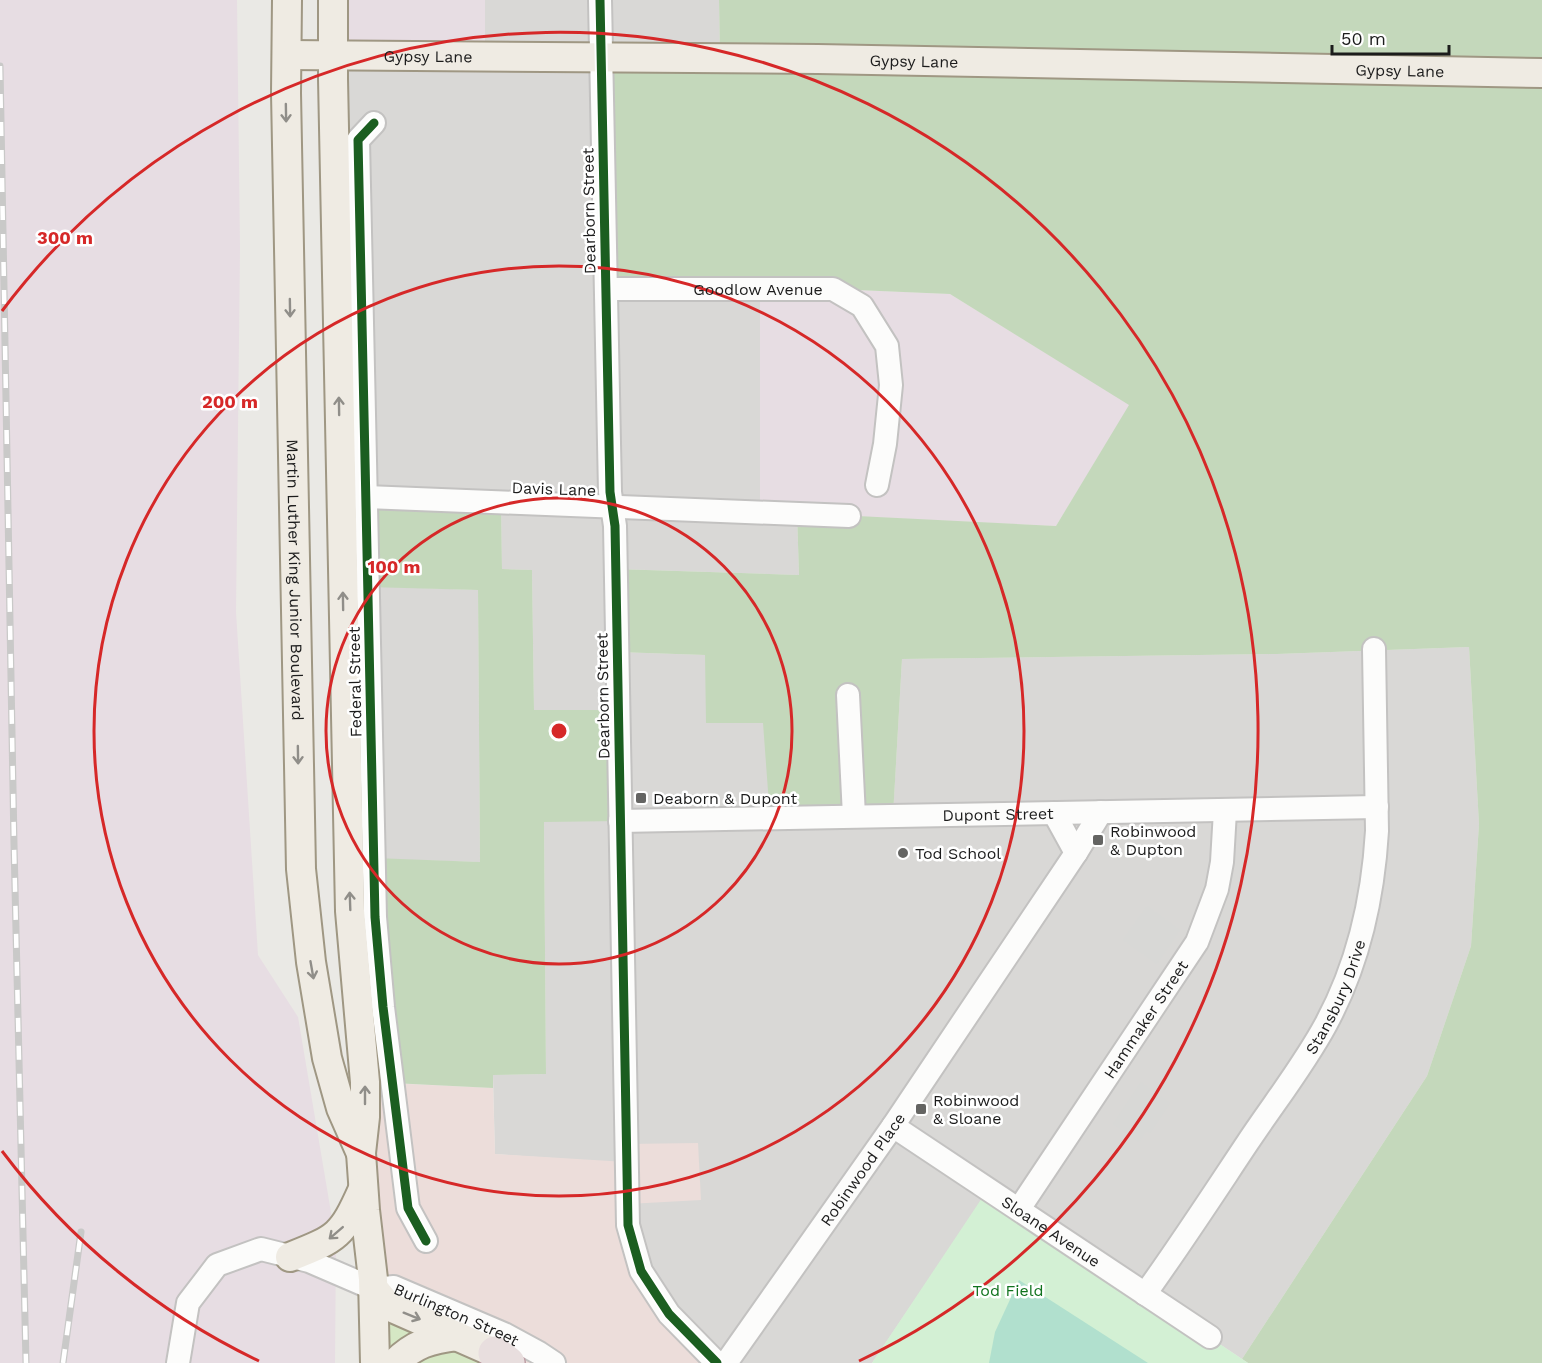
<svg xmlns="http://www.w3.org/2000/svg" width="1542" height="1363" viewBox="0 0 1542 1363" font-family="'Work Sans',sans-serif">
  <style>
    .residential { fill: #d9d8d6 }
    .commercial { fill: #ecddda }
    .industrial { fill: #e7dde3 }
    .religious { fill: #d8d8d6 }
    .grass { fill: #d5e7c4 }
    .forest { fill: #c4d8bb }
    .park { fill: #d3f0d4 }
    .pitch { fill: #b1e0ce }
    .lines { fill: none; stroke-linecap: round; stroke-linejoin: round }
    .minor-casing { stroke: #c3c2c1; stroke-width: 26 }
    .major-casing { stroke: #9f9783; stroke-width: 32 }
    .highway-casing { stroke: #bd9ea5; stroke-width: 36 }
    .minor { stroke: #fcfcfb; stroke-width: 22 }
    .major { stroke: #efebe3; stroke-width: 28 }
    .highway { stroke: #e8dede; stroke-width: 33 }
    .rail-casing { stroke: #c9c9c8; stroke-width: 7 }
    .rail { stroke: #fff; stroke-width: 4.5; stroke-dasharray: 14; stroke-linecap: butt }
    .cycleway-casing { stroke: #fff; stroke-width: 13 }
    .cycleway { stroke: #1b5e20; stroke-width: 9 }
    .oneway { stroke: #908e89 }
    .ring { fill: none; stroke: #d62828; stroke-width: 3 }
    .poi-dot { fill: #646462; stroke: #fff; stroke-width: 2 }
    .labels { text-anchor: middle; dominant-baseline: central; stroke-width: 5; stroke-linejoin: round; paint-order: stroke }
    .street-label { font-size: 16px; fill: #1c1c1c; stroke: #fff }
    .poi-label { font-size: 16px; fill: #1c1c1c; stroke: #fff; text-anchor: start }
    .park-label { font-size: 16px; fill: #11731e; stroke: #fff }
    .centre { fill: #d62828; stroke: #fff; stroke-width: 3 }
    .ring-label { font-size: 18px; text-anchor: middle; font-weight: bold; fill: #d62828; stroke: #fff; stroke-width: 5; stroke-linejoin: round; paint-order: stroke }
  </style>
  <rect width="100%" height="100%" fill="#eae9e5"/>
  <polygon class="residential" points="485,0 719,0 720,58 760,290 760,511 797,513 799,575 616,569 617,652 705,655 763,723 893,815 902,659 1277,654 1469,647 1479,824 1471,946 1427,1076 1242,1359 989,1190 872,1363 717,1363 641,1271 627,1163 495,1154 493,1075 546,1074 544,821 619,821 534,710 532,570 502,569 501,503 368,586 478,590 480,862 374,859 392,1083 365,1082 333,55 484,56"/>
  <polygon class="commercial" points="365,1082 493,1088 495,1154 626,1162 626,1144 698,1143 701,1200 628,1204 641,1271 717,1363 502,1363 374,1289"/>
  <g class="industrial">
    <polygon points="0,0 237,0 240,248 236,612 258,955 298,1017 336,1242 335,1363 0,1363"/>
    <polygon points="333,0 485,0 485,56 333,55"/>
    <polygon points="833,289 950,294 1130,405 1056,526 760,512 760,290"/>
  </g>
  <g class="religious">
    <polygon points="1147,906 1180,930 1157,964 1123,940"/>
    <polygon points="1141,1082 1170,1103 1150,1133 1146,1131 1139,1142 1113,1124"/>
  </g>
  <polygon class="grass" points="388,1306 515,1363 375,1363"/>
  <g class="forest">
    <polygon points="719,0 1542,0 1542,1363 1248,1363 1242,1359 1427,1076 1471,946 1479,824 1469,647 1277,654 902,659 893,816 770,818 763,723 706,723 705,655 617,652 615,569 799,575 797,513 1056,526 1129,405 950,294 833,289 606,289 602,58 720,58"/>
    <polygon points="366,497 501,502 502,569 532,570 534,710 618,710 620,821 544,822 546,1074 493,1075 493,1088 392,1083 374,858 480,862 478,590 368,587"/>
  </g>
  <polygon class="park" points="988,1189 1248,1363 872,1363"/>
  <polygon class="pitch" points="1019,1280 1148,1363 989,1363 995,1332"/>
  <g class="lines">
    <defs>
      <g id="minor">
        <polyline points="600,0 610,492 615,526 628,1225 641,1271 669,1314 717,1363"/>
        <polyline points="374,123 358,140 375,917 383,1007 408,1208 426,1241"/>
        <path id="s1" d="M606,289h227l29,17 25,40 4,39 -6,59 -8,41"/>
        <polyline points="366,497 849,516"/>
        <polyline points="848,695 854,816"/>
        <polyline points="1054,813 1076,853"/>
        <path id="s2" d="M620,821l757,-14"/>
        <path id="s3" d="M893,1126l317,211"/>
        <path id="s4" d="M1019,1209l178,-267 20,-53 5,-27 3,-51"/>
        <path id="s5" d="M1145,1294c36,-50 69,-101 103,-152 26,-39 56,-77 78,-118 33,-61 47,-125 51,-193l-3,-182"/>
        <path id="s6" d="M178,1363l10,-60 29,-38 44,-16 48,12 65,28 20,-2 110,47 35,19 15,10"/>
        <path id="s7" d="M726,1363l167,-237 183,-273 25,-41"/>
      </g>
      <g id="major">
        <path id="s8" d="M287,0l-1,93 15,776 10,93 16,96 14,50 19,43"/>
        <polyline points="333,0 333,79 350,911 365,1082 365,1117 361,1153 365,1210 373,1279 375,1363"/>
        <path id="s9" d="M287,55l531,4 724,14"/>
        <path d="M290,1257c48,-19 52,-21 73,-68"/>
        <polyline points="374,1289 388,1306 495,1353"/>
        <path d="M395,1363c19,-19 36,-24 62,-27"/>
      </g>
      <polyline id="highway" points="495,1353 508,1363"/>
    </defs>
    <use href="#minor" class="minor-casing"/>
    <use href="#major" class="major-casing"/>
    <use href="#highway" class="highway-casing"/>
    <use href="#minor" class="minor"/>
    <use href="#major" class="major"/>
    <use href="#highway" class="highway"/>
    <defs>
      <g id="rail">
        <polyline points="0,66 14,844 26,1363"/>
        <polyline points="63,1363 81,1232"/>
      </g>
    </defs>
    <use href="#rail" class="rail-casing"/>
    <use href="#rail" class="rail"/>
    <defs>
      <g id="cycleway">
        <polyline points="600,0 610,492 615,526 628,1225 641,1271 669,1314 717,1363"/>
        <polyline points="374,123 358,140 375,917 383,1007 408,1208 426,1241"/>
      </g>
    </defs>
    <use href="#cycleway" class="cycleway-casing"/>
    <use href="#cycleway" class="cycleway"/>
  </g>
  <defs><path id="oneway-shaft" d="M-6 0H5M1.5-3L5.5 0L1.5 3" fill="none" stroke-width="1.6" stroke-linecap="round" stroke-linejoin="round" transform="scale(1.5)"/></defs>
  <g class="oneway">
    <use href="#oneway-shaft" transform="translate(286 113) rotate(89)"/>
    <use href="#oneway-shaft" transform="translate(290 308) rotate(89)"/>
    <use href="#oneway-shaft" transform="translate(339 406) rotate(-91)"/>
    <use href="#oneway-shaft" transform="translate(343 601) rotate(-91)"/>
    <use href="#oneway-shaft" transform="translate(298 755) rotate(89)"/>
    <use href="#oneway-shaft" transform="translate(350 901) rotate(-92)"/>
    <use href="#oneway-shaft" transform="translate(312 970) rotate(80)"/>
    <use href="#oneway-shaft" transform="translate(365 1095) rotate(-90)"/>
    <use href="#oneway-shaft" transform="translate(336 1233) rotate(139)"/>
    <use href="#oneway-shaft" transform="translate(412 1316) rotate(22)"/>
  </g>
  <g class="ring">
    <circle cx="559" cy="731" r="233"/>
    <circle cx="559" cy="731" r="465"/>
    <path d="M259 1361A698 698 0 0 1 2 1151M2 311A698 698 0 1 1 859 1361"/>
  </g>
  <g class="poi-dot">
    <rect x="635" y="792" width="12" height="12" rx="3"/>
    <rect x="1092" y="834" width="12" height="12" rx="3"/>
    <circle cx="903" cy="853" r="6"/>
    <rect x="915" y="1103" width="12" height="12" rx="3"/>
  </g>
  <g class="labels">
    <g class="street-label">
      <text stroke="none"><textPath href="#s9" startOffset="141">Gypsy Lane</textPath></text>
      <text stroke="none"><textPath href="#s9" startOffset="627">Gypsy Lane</textPath></text>
      <text stroke="none"><textPath href="#s9" startOffset="1113">Gypsy Lane</textPath></text>
      <text transform="translate(589 211) rotate(-91)">Dearborn Street</text>
      <text stroke="none"><textPath href="#s1" startOffset="152">Goodlow Avenue</textPath></text>
      <text transform="translate(554 489) rotate(2)">Davis Lane</text>
      <text stroke="none"><textPath href="#s8" startOffset="580">Martin Luther King Junior Boulevard</textPath></text>
      <text transform="translate(355 682) rotate(-91)">Federal Street</text>
      <text transform="translate(603 696) rotate(-91)">Dearborn Street</text>
      <text stroke="none"><textPath href="#s2" startOffset="378">Dupont Street</textPath></text>
      <text stroke="none"><textPath href="#s5" startOffset="354">Stansbury Drive</textPath></text>
      <text stroke="none"><textPath href="#s4" startOffset="228">Hammaker Street</textPath></text>
      <text stroke="none"><textPath href="#s7" startOffset="237">Robinwood Place</textPath></text>
      <text stroke="none"><textPath href="#s3" startOffset="190">Sloane Avenue</textPath></text>
      <text stroke="none"><textPath href="#s6" startOffset="364">Burlington Street</textPath></text>
    </g>
    <g class="poi-label">
      <text x="653" y="798">Deaborn &amp; Dupont</text>
      <text x="1110" y="831">Robinwood<tspan x="1110" dy="18">&amp; Dupton</tspan></text>
      <text x="915" y="853">Tod School</text>
      <text x="933" y="1100">Robinwood<tspan x="933" dy="18">&amp; Sloane</tspan></text>
    </g>
    <g class="park-label">
      <text x="1008" y="1290">Tod Field</text>
    </g>
  </g>
  <circle cx="559" cy="731" r="9" class="centre"/>
  <g class="ring-label">
    <text x="65" y="244">300 m</text>
    <text x="230" y="408">200 m</text>
    <text x="394" y="573">100 m</text>
  </g>
  <path d="M1332 45v9h117v-9" fill="none" stroke="#1c1c1c" stroke-width="3"/>
  <text x="1341" y="45" font-size="18" fill="#1c1c1c" stroke="#ffffff" stroke-width="4.5" paint-order="stroke">50 m</text>
</svg>
